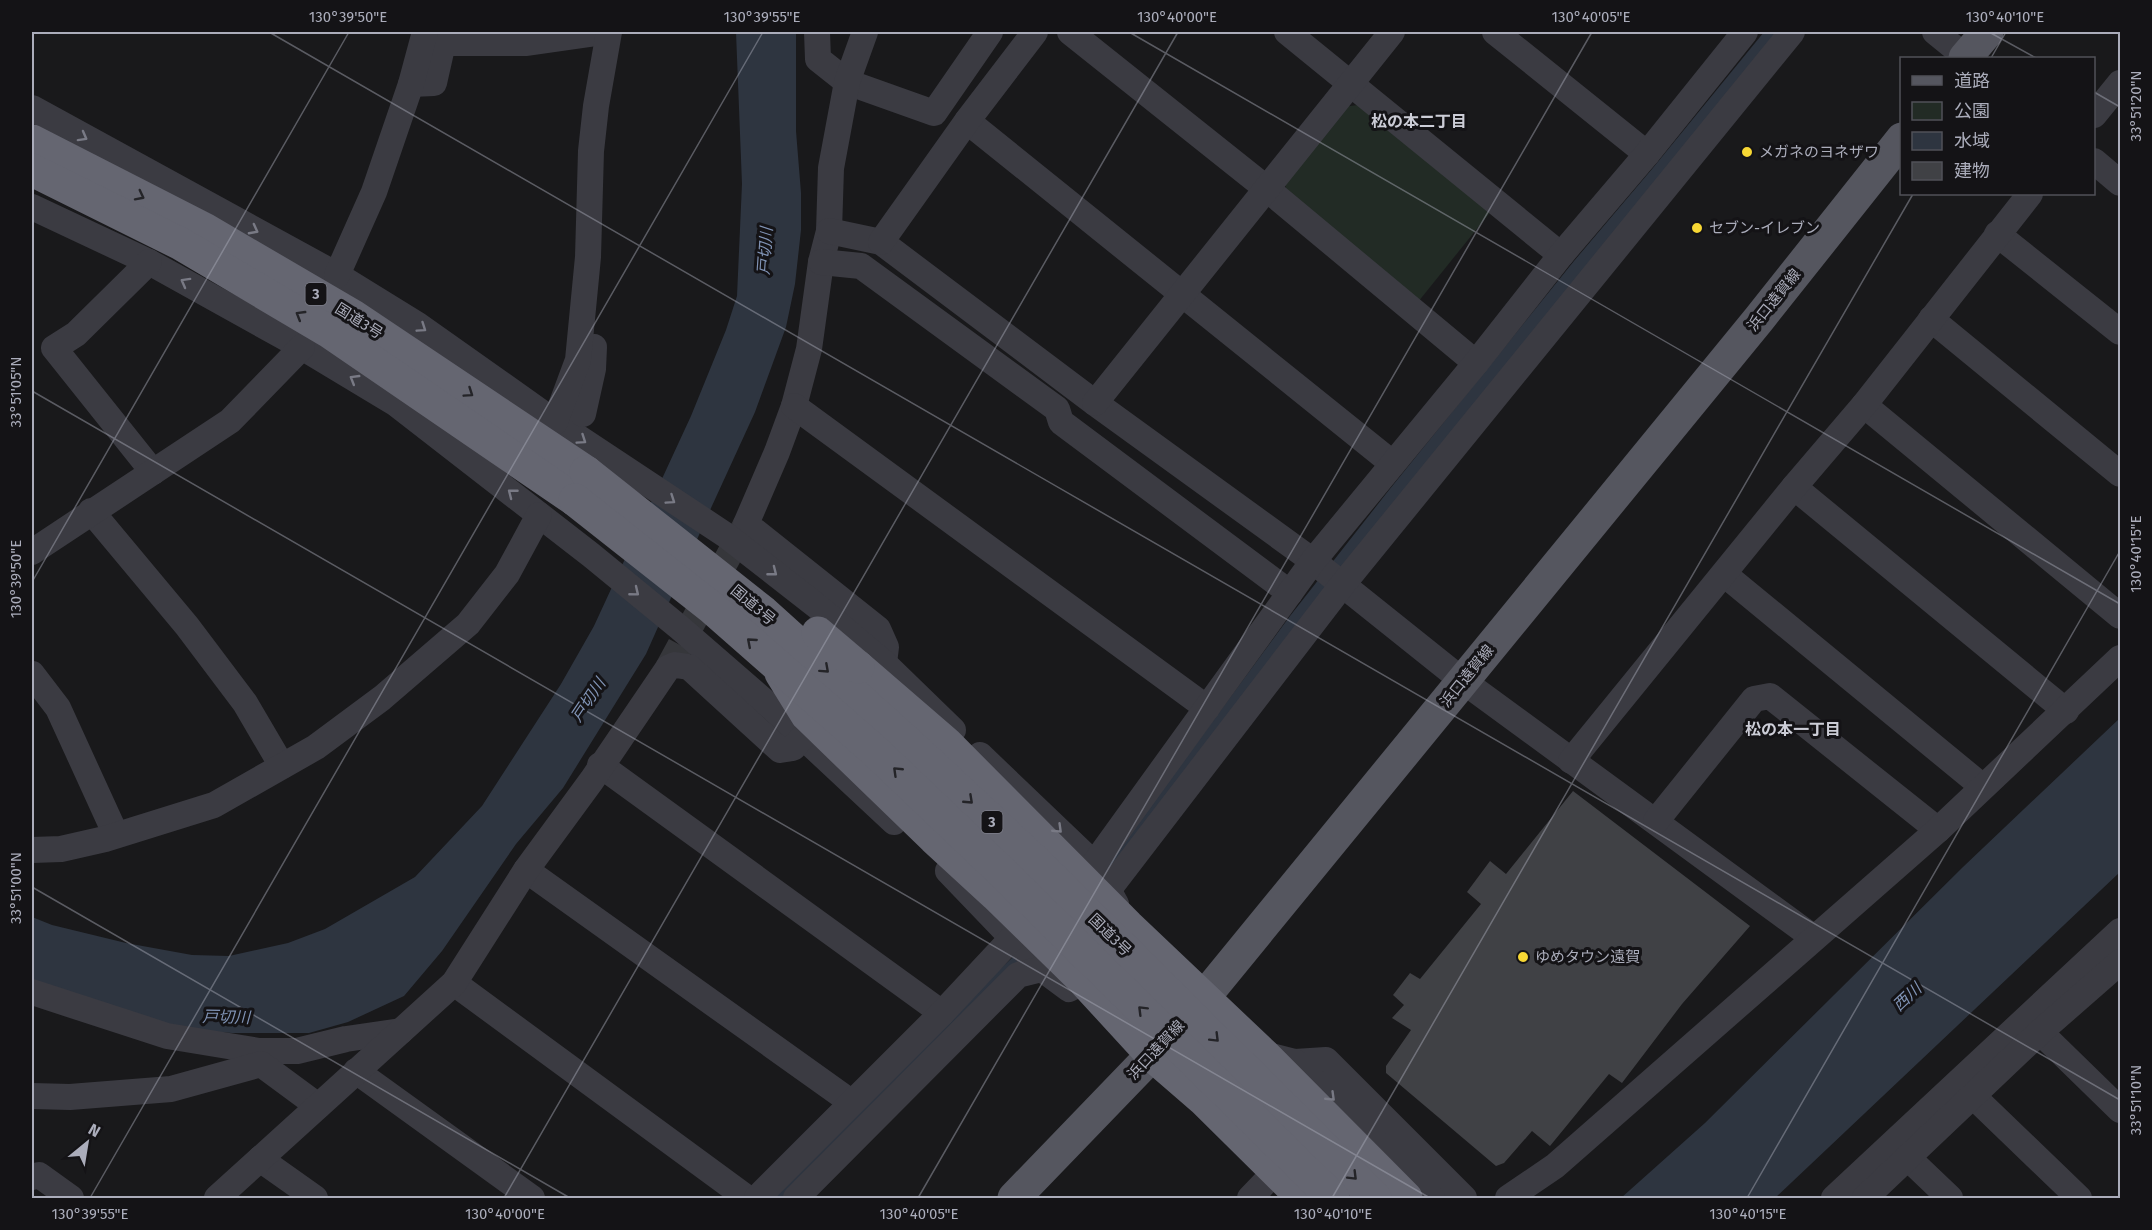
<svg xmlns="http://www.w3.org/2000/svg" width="2152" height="1230" viewBox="0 0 2152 1230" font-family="'Fira Sans','Noto Sans JP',sans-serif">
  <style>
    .green { fill: #222b25 }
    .water { fill: #2e3540 }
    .building { fill: #404145 }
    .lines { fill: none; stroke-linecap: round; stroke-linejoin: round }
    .minor-tunnel { stroke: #36373b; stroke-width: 26; stroke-dasharray: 26 13; stroke-linecap: butt }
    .minor { stroke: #3b3b42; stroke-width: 26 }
    .major { stroke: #55565f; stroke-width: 33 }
    .highway { stroke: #656671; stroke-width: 33 }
    .highway-bridge { stroke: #656671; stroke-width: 33 }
    .oneway { stroke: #797a85 }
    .oneway2 { stroke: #242428 }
    .ticks { fill: none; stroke: #abadbb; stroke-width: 1.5; stroke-opacity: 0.45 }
    .poi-dot { fill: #f7d734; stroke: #141316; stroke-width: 2 }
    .labels { text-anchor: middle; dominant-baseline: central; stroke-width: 6; stroke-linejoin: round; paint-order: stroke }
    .shield { fill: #141316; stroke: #7e7f8a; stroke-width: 1.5 }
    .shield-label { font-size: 14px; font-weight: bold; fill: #abadbb }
    .poi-label { font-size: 15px; fill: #abadbb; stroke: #141316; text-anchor: start }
    .street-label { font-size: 15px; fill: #abadbb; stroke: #141316 }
    .neighbourhood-label { font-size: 16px; font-weight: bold; fill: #cccdd7; stroke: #141316 }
    .water-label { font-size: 16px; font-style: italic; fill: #8194b6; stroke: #141316 }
    .neatline { fill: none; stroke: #abadbb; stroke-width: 2 }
    .ticks-label { font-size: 15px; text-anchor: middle; fill: #abadbb }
  </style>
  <rect width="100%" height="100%" fill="#19191b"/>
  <polygon class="green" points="1358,105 1492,210 1418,302 1286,192 1285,179 1342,107"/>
  <g class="water">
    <polygon points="736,32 796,32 796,131 801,193 801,230 795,284 786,327 755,412 711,508 646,654 563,788 516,844 442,951 404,996 348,1022 309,1033 232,1033 195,1030 167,1024 32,981 32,917 52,925 126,943 192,955 229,956 288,943 325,929 415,877 482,806 561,684 594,626 691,416 726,330 737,296 742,184"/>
    <polygon points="1764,32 1784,32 1117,873 784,1198 768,1198 968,999 1064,909 1173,775 1290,616 1389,490 1574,261 1652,169"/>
    <polygon points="2120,718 2120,872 1775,1198 1621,1198 1705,1123 1963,867"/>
  </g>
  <polygon class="building" points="1573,791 1750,926 1682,1004 1622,1083 1609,1074 1550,1146 1532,1131 1504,1163 1496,1166 1386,1073 1386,1066 1411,1030 1392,1018 1404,1005 1393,995 1410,973 1420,979 1481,904 1467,892 1490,861 1506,874"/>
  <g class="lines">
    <polyline class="minor-tunnel" points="668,668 746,524"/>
    <g class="minor">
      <polyline points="817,32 818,59 847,82 934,113 990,32"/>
      <polyline points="865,32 847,82 831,168 829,231 821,262 809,349 794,406 777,452 746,524 878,629 886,647 884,663"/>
      <polyline points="1070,32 1267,189 1476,363"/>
      <polyline points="1287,32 1561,255"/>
      <polyline points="1495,32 1647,154"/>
      <polyline points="1935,32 1967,58"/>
      <polyline points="411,84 434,83 443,43 527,43 604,32"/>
      <polyline points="32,108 337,275 418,325 555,422 727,536 818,607 884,663 953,730"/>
      <polyline points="2094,115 2120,83"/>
      <polyline points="967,121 1392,463"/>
      <polyline points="2094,161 2120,183"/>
      <polyline points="32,207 149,262 302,347 395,403 591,555 680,628 772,708 894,822"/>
      <polyline points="829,231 881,242 1095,403 1313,561 1463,681 1814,938"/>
      <polyline points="1997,234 2120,332"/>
      <polyline points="881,242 967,121 1035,32"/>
      <polyline points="149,262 76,334 54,348 153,472"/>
      <polyline points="821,262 861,266 1057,409 1061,422 1290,593"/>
      <polyline points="337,275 374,192 411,84 425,32"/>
      <polyline points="1931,319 2120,474"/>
      <polyline points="1095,403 1392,32"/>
      <polyline points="1864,405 2120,616"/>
      <polyline points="794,406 1207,708"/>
      <polyline points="583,414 593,369 594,347"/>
      <polyline points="555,422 578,360 588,257 591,151 596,106 609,32"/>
      <polyline points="1794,487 2066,711"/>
      <polyline points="91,511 187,626 245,703 282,766"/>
      <polyline points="32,552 230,421 302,347"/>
      <polyline points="1724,574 1983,787"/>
      <polyline points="32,674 58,708 116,835"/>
      <polyline points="980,755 1094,864 1116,904"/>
      <polyline points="1571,761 1794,487 1864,405 2030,194"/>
      <polyline points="600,765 942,1013"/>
      <polyline points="1656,821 1754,699 1770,696 1938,830"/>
      <polyline points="32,850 61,849 105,839 214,805 316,747 382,698 468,624 507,574 539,515"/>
      <polyline points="1094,864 1313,561 1476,363 1561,255 1647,154 1745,32"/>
      <polyline points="526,870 851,1102"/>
      <polyline points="948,871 1042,969 1069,989 1084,981"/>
      <polyline points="1109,889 1343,584 1792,32"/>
      <polyline points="454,983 747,1198"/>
      <polyline points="32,992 167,1036 259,1051 297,1051 346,1039 401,1031"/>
      <polyline points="2040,1032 2120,1110"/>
      <polyline points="1263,1054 1295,1062 1326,1060 1464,1198"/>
      <polyline points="1295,1062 1432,1198"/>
      <polyline points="356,1071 532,1198"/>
      <polyline points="32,1096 70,1097 171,1089 261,1064 318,1106"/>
      <polyline points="1973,1096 2079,1198"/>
      <polyline points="1908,1158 1950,1198"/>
      <polyline points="260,1159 315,1198"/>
      <polyline points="32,1177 39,1175 71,1198"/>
      <polyline points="217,1198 454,983 526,870 592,780 668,668 675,665 689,667 780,750 793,748 803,737"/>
      <polyline points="757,1198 942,1013 1013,937"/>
      <polyline points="796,1198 1018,975 1042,969"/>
      <polyline points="1250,1198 1276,1171"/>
      <polyline points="1508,1198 1555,1166 1938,830 2120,658"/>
      <polyline points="1834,1198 2120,931"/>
      <polyline points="1865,1198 2040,1032 2120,962"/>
    </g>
    <g class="major">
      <polyline points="1965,58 1987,32"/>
      <polyline points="1014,1198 1152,1055 1205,996 1759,319 1902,139"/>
    </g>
    <g class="highway">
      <polyline points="32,141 206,230 353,316 586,472"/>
      <polyline points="32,170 181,244 328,331 575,500"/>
      <polyline points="858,667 946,743 1128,926 1263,1054 1406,1198"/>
      <polyline points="781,673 807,715 934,838 996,895 1084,981 1152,1055 1204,1100 1303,1198"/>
    </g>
    <g class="highway-bridge">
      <polyline points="586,472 763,612 917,751 1035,861 1375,1198"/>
      <polyline points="575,500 712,608 877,753 1003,873 1333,1198"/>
      <polyline points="818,633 858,667"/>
    </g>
  </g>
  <defs><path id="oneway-chevron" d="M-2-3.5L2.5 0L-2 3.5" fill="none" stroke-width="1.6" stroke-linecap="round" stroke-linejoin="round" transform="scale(1.5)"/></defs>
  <g class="oneway">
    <use href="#oneway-chevron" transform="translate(83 137) rotate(29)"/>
    <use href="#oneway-chevron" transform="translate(254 230) rotate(28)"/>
    <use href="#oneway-chevron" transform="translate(185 282) rotate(-151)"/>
    <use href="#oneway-chevron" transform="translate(422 328) rotate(34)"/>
    <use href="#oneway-chevron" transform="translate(354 379) rotate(-149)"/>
    <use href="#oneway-chevron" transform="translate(582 440) rotate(34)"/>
    <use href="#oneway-chevron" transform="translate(512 493) rotate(-142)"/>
    <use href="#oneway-chevron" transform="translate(671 500) rotate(34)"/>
    <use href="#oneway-chevron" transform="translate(773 572) rotate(38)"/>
    <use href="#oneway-chevron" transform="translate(635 592) rotate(39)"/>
    <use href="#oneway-chevron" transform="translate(1058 829) rotate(44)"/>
    <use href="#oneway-chevron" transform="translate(1331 1097) rotate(44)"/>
  </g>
  <g class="oneway2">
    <use href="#oneway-chevron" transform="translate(140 196) rotate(27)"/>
    <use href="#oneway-chevron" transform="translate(300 315) rotate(-149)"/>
    <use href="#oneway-chevron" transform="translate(469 393) rotate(34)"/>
    <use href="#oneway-chevron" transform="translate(751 642) rotate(-139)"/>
    <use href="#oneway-chevron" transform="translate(825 669) rotate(42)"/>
    <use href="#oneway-chevron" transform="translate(897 771) rotate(-136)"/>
    <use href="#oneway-chevron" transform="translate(969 800) rotate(43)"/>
    <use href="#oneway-chevron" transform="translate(1142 1010) rotate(-135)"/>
    <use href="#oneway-chevron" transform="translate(1215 1038) rotate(45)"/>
    <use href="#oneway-chevron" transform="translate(1353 1176) rotate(45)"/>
  </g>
  <path class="ticks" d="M269,32l1851,1068M1129,32l991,572M1989,32l47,26M1991,58l15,-26M2094,92l26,15M32,391l1398,807M32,582l317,-550M32,887l538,311M90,1198l673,-1166M504,1198l674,-1166M918,1198l674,-1166M1332,1198l581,-1004M1747,1198l373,-647"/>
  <g class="poi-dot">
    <circle cx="1747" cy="152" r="6"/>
    <circle cx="1697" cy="228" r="6"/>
    <circle cx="1523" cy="957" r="6"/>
  </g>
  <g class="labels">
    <g class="shield">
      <rect x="305.5" y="283" width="21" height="22" rx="4.5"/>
      <rect x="981.5" y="811" width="21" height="22" rx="4.5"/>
    </g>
    <g class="shield-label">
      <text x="316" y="294">3</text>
      <text x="992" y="822">3</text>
    </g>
    <g class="poi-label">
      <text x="1759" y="152">メガネのヨネザワ</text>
      <text x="1709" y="228">セブン-イレブン</text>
      <text x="1535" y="957">ゆめタウン遠賀</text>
    </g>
    <g class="street-label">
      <text transform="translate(1774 300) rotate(-51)">浜口遠賀線</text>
      <text transform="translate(359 321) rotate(32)">国道3号</text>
      <text transform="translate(753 605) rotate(40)">国道3号</text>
      <text transform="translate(1467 676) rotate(-51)">浜口遠賀線</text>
      <text transform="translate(1110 935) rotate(44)">国道3号</text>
      <text transform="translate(1156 1050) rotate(-47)">浜口遠賀線</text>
    </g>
    <g class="neighbourhood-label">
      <text x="1419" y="121">松の本二丁目</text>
      <text x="1793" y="729">松の本一丁目</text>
    </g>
    <g class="water-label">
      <text transform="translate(765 251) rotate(-86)">戸切川</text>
      <text transform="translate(588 700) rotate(-56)">戸切川</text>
      <text transform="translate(1907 997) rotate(-43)">西川</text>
      <text transform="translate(226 1017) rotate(1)">戸切川</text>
    </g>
  </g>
  <rect width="2152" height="1230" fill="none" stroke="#141316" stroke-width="66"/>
  <rect x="1900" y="57" width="195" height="138" fill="#141316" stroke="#505158" stroke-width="1.5"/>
  <rect x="1912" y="76" width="30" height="9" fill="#55565f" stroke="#505158" stroke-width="1.5"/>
  <text x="1954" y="87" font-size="18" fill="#abadbb">道路</text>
  <rect x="1912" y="102" width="30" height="18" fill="#222b25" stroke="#505158" stroke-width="1.5"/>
  <text x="1954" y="117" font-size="18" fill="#abadbb">公園</text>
  <rect x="1912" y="132" width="30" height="18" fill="#2e3540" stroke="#505158" stroke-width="1.5"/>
  <text x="1954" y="147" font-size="18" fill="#abadbb">水域</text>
  <rect x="1912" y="162" width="30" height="18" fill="#404145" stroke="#505158" stroke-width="1.5"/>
  <text x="1954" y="177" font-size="18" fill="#abadbb">建物</text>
  <g transform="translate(87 1143) rotate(30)" stroke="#141316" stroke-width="4.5" paint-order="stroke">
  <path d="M0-4.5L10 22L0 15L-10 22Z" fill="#abadbb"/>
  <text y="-9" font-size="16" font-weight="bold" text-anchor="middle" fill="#abadbb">N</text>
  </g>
  <rect x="33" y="33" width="2086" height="1164" class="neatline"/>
  <g class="ticks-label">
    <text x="348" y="22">130°39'50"E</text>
    <text x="762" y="22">130°39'55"E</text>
    <text x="1177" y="22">130°40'00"E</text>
    <text x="1591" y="22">130°40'05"E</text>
    <text x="2005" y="22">130°40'10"E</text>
    <text transform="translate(2136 106) rotate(-90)" y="5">33°51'20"N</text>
    <text transform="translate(16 392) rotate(-90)" y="5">33°51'05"N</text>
    <text transform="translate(2136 554) rotate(-90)" y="5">130°40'15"E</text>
    <text transform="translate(16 579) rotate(-90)" y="5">130°39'50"E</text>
    <text transform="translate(16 888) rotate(-90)" y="5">33°51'00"N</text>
    <text transform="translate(2136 1100) rotate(-90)" y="5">33°51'10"N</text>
    <text x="90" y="1219">130°39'55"E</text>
    <text x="505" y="1219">130°40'00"E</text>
    <text x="919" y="1219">130°40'05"E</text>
    <text x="1333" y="1219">130°40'10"E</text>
    <text x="1748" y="1219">130°40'15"E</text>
  </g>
</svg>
